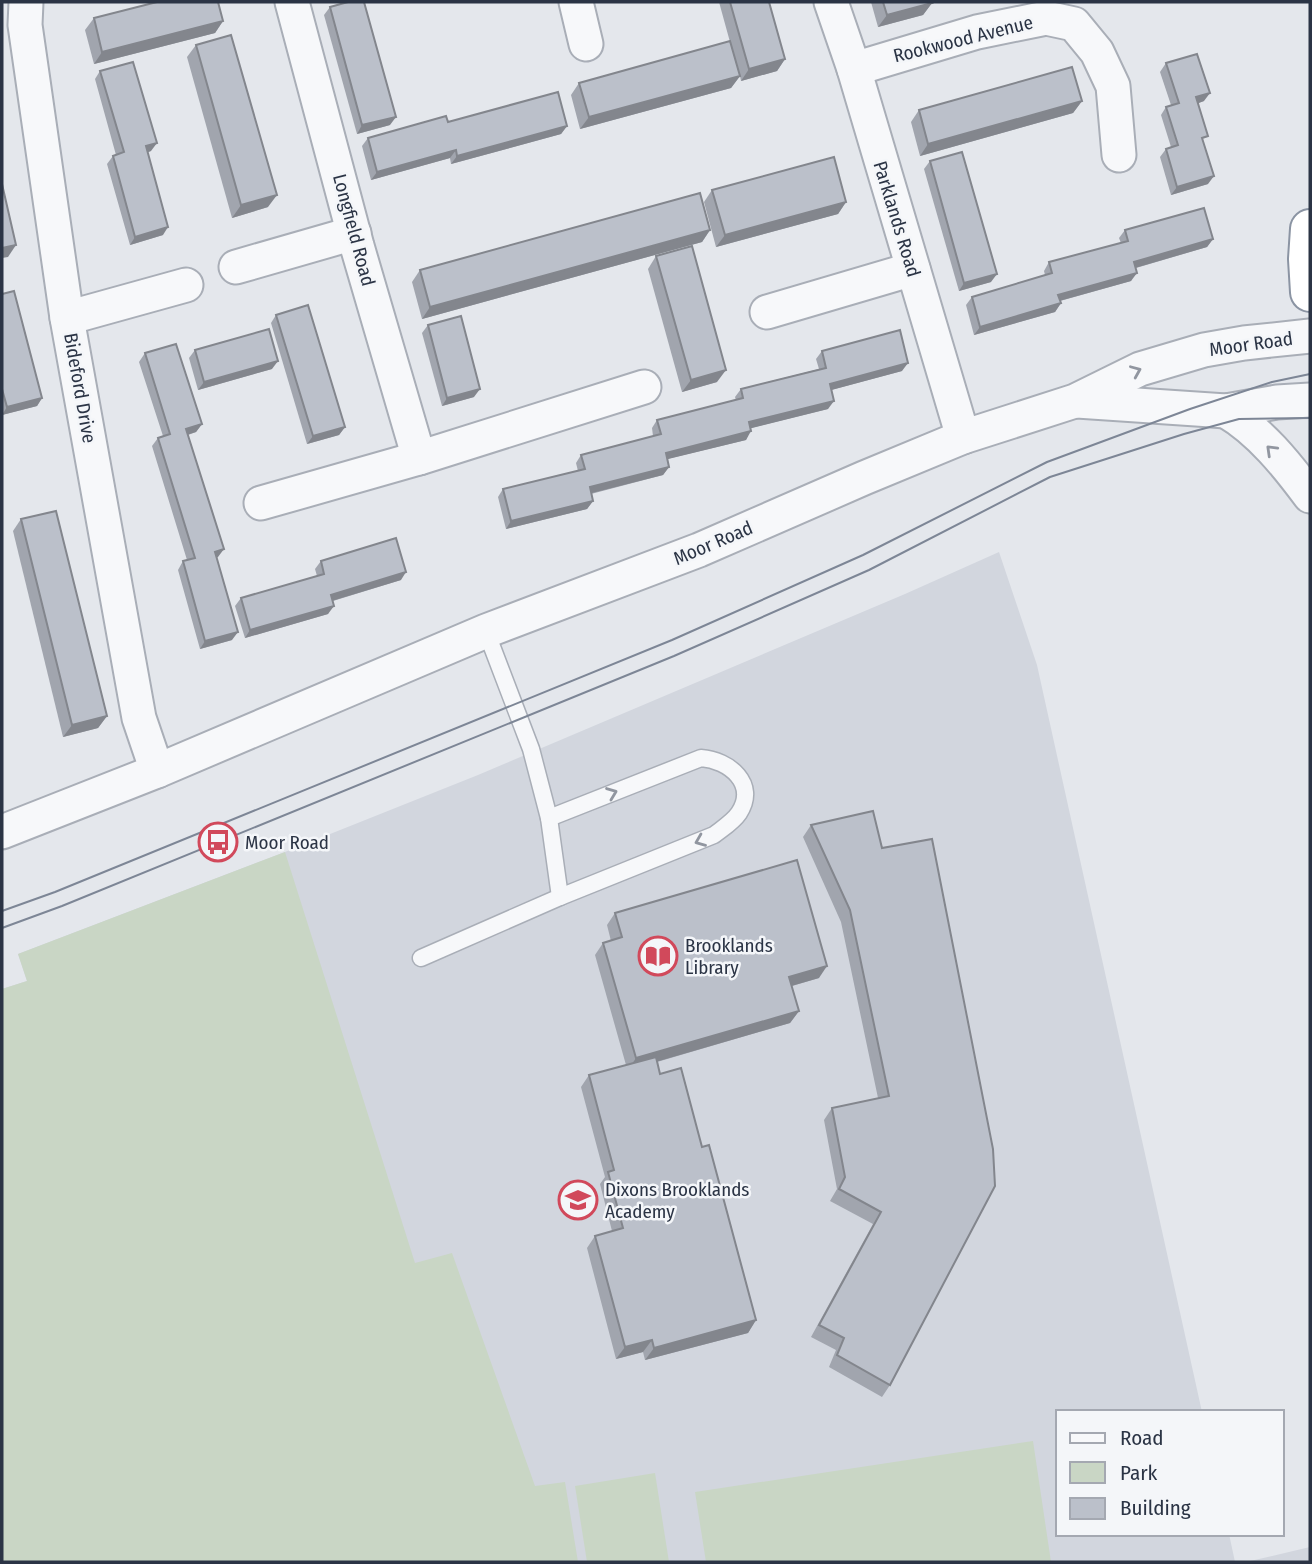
<svg xmlns="http://www.w3.org/2000/svg" width="1312" height="1564" viewBox="0 0 1312 1564" font-family="'Fira Sans Condensed',sans-serif">
  <style>
    .built { fill: #d2d6de }
    .green { fill: #c9d6c5 }
    .lines { fill: none; stroke-linecap: round; stroke-linejoin: round }
    .service-casing { stroke: #a9aeb7; stroke-width: 19 }
    .minor-casing { stroke: #a9aeb7; stroke-width: 37 }
    .trunk-casing { stroke: #8b94a3; stroke-width: 42 }
    .service { stroke: #f7f8fa; stroke-width: 16 }
    .minor { stroke: #f7f8fa; stroke-width: 33 }
    .trunk { stroke: #fff; stroke-width: 38 }
    .tram { stroke: #7d8696; stroke-width: 2 }
    .wall { fill: #a1a5ae }
    .shaded-wall { fill: #83868d }
    .building { fill: #bbc0ca; stroke: #83868d; stroke-width: 2 }
    .oneway { stroke: #9196a0 }
    .labels { text-anchor: middle; dominant-baseline: central; stroke-width: 5; stroke-linejoin: round; paint-order: stroke }
    .street-label { font-size: 19px; fill: #2b3445; stroke: #f4f6f9 }
    .poi-label { font-size: 19px; fill: #2b3445; stroke: #f4f6f9; text-anchor: start }
  </style>
  <rect width="100%" height="100%" fill="#e4e7ec"/>
  <g class="built">
    <polygon points="999,552 1037,665 1202,1412 1058,1412 1058,1534 1229,1534 1235,1562 2,1562 2,989 27,981 18,954 285,852 478,775 905,594"/>
    <polygon points="1310,1547 1310,1562 1246,1562"/>
  </g>
  <g class="green">
    <polygon points="285,852 415,1263 452,1253 535,1486 565,1482 578,1562 2,1562 2,989 27,981 18,954"/>
    <polygon points="1033,1441 1051,1562 706,1562 695,1492"/>
    <polygon points="655,1473 669,1562 587,1562 575,1486"/>
  </g>
  <g class="lines">
    <defs>
      <g id="service">
        <path d="M549,818l152,-60c28,2 57,26 38,55 -6,9 -16,15 -25,22l-154,62"/>
        <polyline points="421,958 560,897 549,818 531,749 486,631"/>
      </g>
      <g id="minor">
        <polyline points="26,2 25,25 67,318 139,718 157,771"/>
        <polyline points="292,2 357,246 419,458"/>
        <polyline points="576,2 586,44"/>
        <polyline points="831,2 854,69 963,437"/>
        <polyline points="854,69 977,32 1046,18 1074,24 1097,52 1113,86 1119,155"/>
        <polyline points="236,267 354,233"/>
        <polyline points="767,312 913,269"/>
        <polyline points="67,318 186,285"/>
        <polyline points="1077,401 1226,411 1277,402 1310,400"/>
        <path d="M1226,411c34,20 61,54 84,85"/>
        <polyline points="261,503 419,458 644,387"/>
        <polyline points="2,832 157,771 486,631 699,550 864,478 963,437 1075,401 1140,369 1204,350 1244,343 1310,336"/>
      </g>
      <polyline id="trunk" points="1310,229 1308,259 1310,292"/>
    </defs>
    <use href="#service" class="service-casing"/>
    <use href="#minor" class="minor-casing"/>
    <use href="#trunk" class="trunk-casing"/>
    <use href="#service" class="service"/>
    <use href="#minor" class="minor"/>
    <use href="#trunk" class="trunk"/>
    <g class="tram">
      <polyline points="2,911 55,892 672,640 863,555 1047,462 1190,409 1272,382 1310,374"/>
      <polyline points="2,928 62,906 674,656 869,570 1050,477 1184,434 1239,419 1310,418"/>
    </g>
  </g>
  <g class="wall">
    <polygon points="719,2 769,2 785,59 777,71 741,81 740,76 731,88 580,129 571,95 579,83 730,42"/>
    <polygon points="871,2 931,2 932,3 923,15 878,27"/>
    <polygon points="330,7 390,125 357,134 324,15"/>
    <polygon points="94,18 223,21 215,33 94,64 85,30"/>
    <polygon points="196,45 268,207 232,218 187,57"/>
    <polygon points="1166,63 1204,101 1198,103 1208,184 1171,195 1160,157 1166,149 1171,147 1161,115 1166,107 1171,105 1160,72"/>
    <polygon points="100,71 151,151 148,152 163,235 130,245 107,164 113,156 116,155 95,79"/>
    <polygon points="1082,101 1073,113 920,156 911,122 919,110"/>
    <polygon points="448,122 567,126 561,134 451,164 450,158 371,180 362,146 368,138"/>
    <polygon points="930,161 991,282 959,291 924,169"/>
    <polygon points="712,190 846,202 838,214 716,247 704,202"/>
    <polygon points="710,230 702,242 422,319 412,282 420,270"/>
    <polygon points="1125,230 1213,239 1207,247 1136,268 1131,281 1060,301 1061,303 1055,312 974,335 966,305 972,297 1045,275 1044,271 1049,262 1121,243 1119,238"/>
    <polygon points="656,256 717,382 682,392 648,269"/>
    <polygon points="2,294 42,398 37,406 2,415"/>
    <polygon points="276,315 345,427 339,435 307,444 271,323"/>
    <polygon points="428,325 474,397 442,406 422,333"/>
    <polygon points="195,350 272,369 198,390 189,358"/>
    <polygon points="822,351 902,371 831,390 828,409 751,428 746,440 667,459 669,467 663,475 591,494 593,501 587,509 506,529 498,497 503,489 578,471 576,463 581,455 653,436 652,428 657,420 736,400 735,397 741,389 819,369 816,359"/>
    <polygon points="145,353 202,424 196,432 188,435 218,557 216,558 232,640 200,649 178,570 183,561 187,560 152,446 158,438 163,436 139,362"/>
    <polygon points="21,519 107,716 98,728 63,737 13,531"/>
    <polygon points="321,561 401,580 333,601 328,614 245,638 235,606 241,598 317,576 315,569"/>
    <polygon points="811,825 882,848 932,839 890,1385 882,1397 829,1367 836,1350 811,1337 873,1224 830,1201 837,1189 824,1120 832,1108 878,1098 841,922 803,837"/>
    <polygon points="615,913 819,978 792,986 799,1011 790,1023 657,1062 660,1074 702,1147 756,1320 748,1333 645,1360 643,1352 616,1359 587,1248 595,1236 612,1231 600,1184 605,1177 581,1087 589,1075 626,1065 595,955 603,943 611,941 607,925"/>
  </g>
  <g class="shaded-wall">
    <polygon points="932,3 923,15 878,27 887,15"/>
    <polygon points="223,21 215,33 94,64 102,52"/>
    <polygon points="785,59 777,71 741,81 749,69"/>
    <polygon points="740,76 731,88 580,129 589,117"/>
    <polygon points="1210,93 1204,101 1191,106 1196,97"/>
    <polygon points="1082,101 1073,113 920,156 928,144"/>
    <polygon points="396,117 390,125 357,134 362,125"/>
    <polygon points="567,126 561,134 451,164 457,156"/>
    <polygon points="157,143 151,151 140,155 146,146"/>
    <polygon points="456,150 450,158 371,180 377,172"/>
    <polygon points="1214,176 1208,184 1171,195 1177,187"/>
    <polygon points="277,195 268,207 232,218 241,205"/>
    <polygon points="846,202 838,214 716,247 725,235"/>
    <polygon points="168,227 163,235 130,245 135,237"/>
    <polygon points="710,230 702,242 422,319 430,307"/>
    <polygon points="1213,239 1207,247 1128,270 1134,262"/>
    <polygon points="16,245 8,257 2,258 2,248"/>
    <polygon points="1137,273 1131,281 1052,303 1058,295"/>
    <polygon points="997,274 991,282 959,291 964,283"/>
    <polygon points="1061,303 1055,312 974,335 980,327"/>
    <polygon points="278,361 272,369 198,390 204,382"/>
    <polygon points="908,363 902,371 824,392 830,384"/>
    <polygon points="726,370 717,382 682,392 691,380"/>
    <polygon points="480,389 474,397 442,406 447,398"/>
    <polygon points="42,398 37,406 2,415 7,407"/>
    <polygon points="834,401 828,409 744,430 749,422"/>
    <polygon points="202,424 196,432 180,437 186,429"/>
    <polygon points="345,427 339,435 307,444 313,436"/>
    <polygon points="751,431 746,440 660,461 666,453"/>
    <polygon points="669,467 663,475 584,495 590,487"/>
    <polygon points="593,501 587,509 506,529 511,521"/>
    <polygon points="224,549 218,557 209,560 215,552"/>
    <polygon points="406,572 401,580 325,603 331,595"/>
    <polygon points="334,606 328,614 245,638 250,630"/>
    <polygon points="238,632 232,640 200,649 205,641"/>
    <polygon points="107,716 98,728 63,737 72,725"/>
    <polygon points="827,966 819,978 781,989 789,977"/>
    <polygon points="799,1011 790,1023 628,1070 636,1058"/>
    <polygon points="756,1320 748,1333 645,1360 654,1348"/>
    <polygon points="652,1340 643,1352 616,1359 625,1347"/>
  </g>
  <g class="building">
    <polygon points="157,2 218,2 223,21 102,52 94,18"/>
    <polygon points="348,2 364,2 396,117 362,125 330,7"/>
    <polygon points="730,2 769,2 785,59 749,69"/>
    <polygon points="883,2 931,2 932,3 887,15"/>
    <polygon points="231,35 277,195 241,205 196,45"/>
    <polygon points="730,41 740,76 589,117 579,83"/>
    <polygon points="1197,54 1210,93 1196,97 1208,136 1202,138 1214,176 1177,187 1166,149 1178,145 1166,107 1179,103 1166,63"/>
    <polygon points="133,62 157,143 146,146 168,227 135,237 113,156 124,152 100,71"/>
    <polygon points="1072,67 1082,101 928,144 919,110"/>
    <polygon points="558,92 567,126 457,156 456,150 377,172 368,138 446,116 448,122"/>
    <polygon points="962,152 997,274 964,283 930,161"/>
    <polygon points="834,157 846,202 725,235 712,190"/>
    <polygon points="2,184 16,245 2,248"/>
    <polygon points="700,193 710,230 430,307 420,270"/>
    <polygon points="1204,208 1213,239 1134,262 1137,273 1058,295 1061,303 980,327 972,297 1052,273 1049,262 1128,241 1125,230"/>
    <polygon points="692,246 726,370 691,380 656,256"/>
    <polygon points="14,291 42,398 7,407 2,389 2,294"/>
    <polygon points="308,305 345,427 313,436 276,315"/>
    <polygon points="461,316 480,389 447,398 428,325"/>
    <polygon points="269,329 278,361 204,382 195,350"/>
    <polygon points="900,330 908,363 830,384 834,401 749,422 751,431 666,453 669,467 590,487 593,501 511,521 503,489 585,469 581,455 661,434 657,420 743,398 741,389 826,368 822,351"/>
    <polygon points="176,344 202,424 186,429 224,549 215,552 238,632 205,641 183,561 195,558 158,438 170,434 145,353"/>
    <polygon points="56,511 107,716 72,725 21,519"/>
    <polygon points="396,538 406,572 331,595 334,606 250,630 241,598 324,574 321,561"/>
    <polygon points="873,811 882,848 932,839 993,1149 995,1186 890,1385 837,1355 844,1338 819,1325 881,1212 839,1189 845,1177 832,1108 889,1096 850,910 811,825"/>
    <polygon points="797,860 827,966 789,977 799,1011 636,1058 603,943 622,937 615,913"/>
    <polygon points="656,1057 660,1074 681,1068 702,1147 709,1145 756,1320 654,1348 652,1340 625,1347 595,1236 623,1228 608,1172 614,1170 589,1075"/>
  </g>
  <defs><path id="oneway-chevron" d="M-2-3.5L2.5 0L-2 3.5" fill="none" stroke-width="1.6" stroke-linecap="round" stroke-linejoin="round" transform="scale(1.75)"/></defs>
  <g class="oneway">
    <use href="#oneway-chevron" transform="translate(1136 371) rotate(-23)"/>
    <use href="#oneway-chevron" transform="translate(1271 450) rotate(-136)"/>
    <use href="#oneway-chevron" transform="translate(612 793) rotate(-21)"/>
    <use href="#oneway-chevron" transform="translate(700 841) rotate(158)"/>
  </g>
  <defs>
    <symbol id="bus-ring" viewBox="-11 -11 22 22"><circle r="9.5" fill="#f4f6f9" stroke="#d1495b" stroke-width="1.5"/><path d="M-5-6H5V4H4V6H2V4H-2V6H-4V4H-5ZM-3.5-4V0h7V-4ZM-3.5 1.2v1.5H-2V1.2ZM2 1.2v1.5H3.5V1.2Z" fill="#d1495b"/></symbol>
    <symbol id="library-ring" viewBox="-11 -11 22 22"><circle r="9.5" fill="#f4f6f9" stroke="#d1495b" stroke-width="1.5"/><path d="M-6-4Q-3-5.5-.7-3.5V5Q-3 3-6 4ZM6-4Q3-5.5 .7-3.5V5Q3 3 6 4Z" fill="#d1495b"/></symbol>
    <symbol id="school-ring" viewBox="-11 -11 22 22"><circle r="9.5" fill="#f4f6f9" stroke="#d1495b" stroke-width="1.5"/><path d="M0-5L7-2L0 1L-7-2ZM-4 1L0 2.5L4 1V4Q0 6-4 4Z" fill="#d1495b"/></symbol>
  </defs>
  <g fill-rule="evenodd">
    <use href="#bus-ring" x="196" y="820" width="44" height="44"/>
    <use href="#library-ring" x="636" y="934" width="44" height="44"/>
    <use href="#school-ring" x="556" y="1178" width="44" height="44"/>
  </g>
  <g class="labels">
    <g class="street-label">
      <text transform="translate(963 39) rotate(-14)">Rookwood Avenue</text>
      <text transform="translate(897 219) rotate(73)">Parklands Road</text>
      <text transform="translate(354 230) rotate(75)">Longfield Road</text>
      <text transform="translate(1251 344) rotate(-8)">Moor Road</text>
      <text transform="translate(80 388) rotate(80)">Bideford Drive</text>
      <text transform="translate(713 543) rotate(-23)">Moor Road</text>
    </g>
    <g class="poi-label">
      <text x="245" y="842">Moor Road</text>
      <text x="685" y="945">Brooklands<tspan x="685" dy="22">Library</tspan></text>
      <text x="605" y="1189">Dixons Brooklands<tspan x="605" dy="22">Academy</tspan></text>
    </g>
  </g>
  <rect width="1312" height="1564" fill="none" stroke="#2b3445" stroke-width="7"/>
  <rect x="1056" y="1410" width="228" height="126" fill="#f4f6f9" stroke="#a4a8b1" stroke-width="2"/>
  <rect x="1070" y="1433" width="35" height="10" fill="#f7f8fa" stroke="#a4a8b1" stroke-width="2"/>
  <text x="1120" y="1445" font-size="21" fill="#2b3445">Road</text>
  <rect x="1070" y="1462" width="35" height="21" fill="#c9d6c5" stroke="#a4a8b1" stroke-width="2"/>
  <text x="1120" y="1480" font-size="21" fill="#2b3445">Park</text>
  <rect x="1070" y="1498" width="35" height="21" fill="#bbc0ca" stroke="#a4a8b1" stroke-width="2"/>
  <text x="1120" y="1515" font-size="21" fill="#2b3445">Building</text>
</svg>
